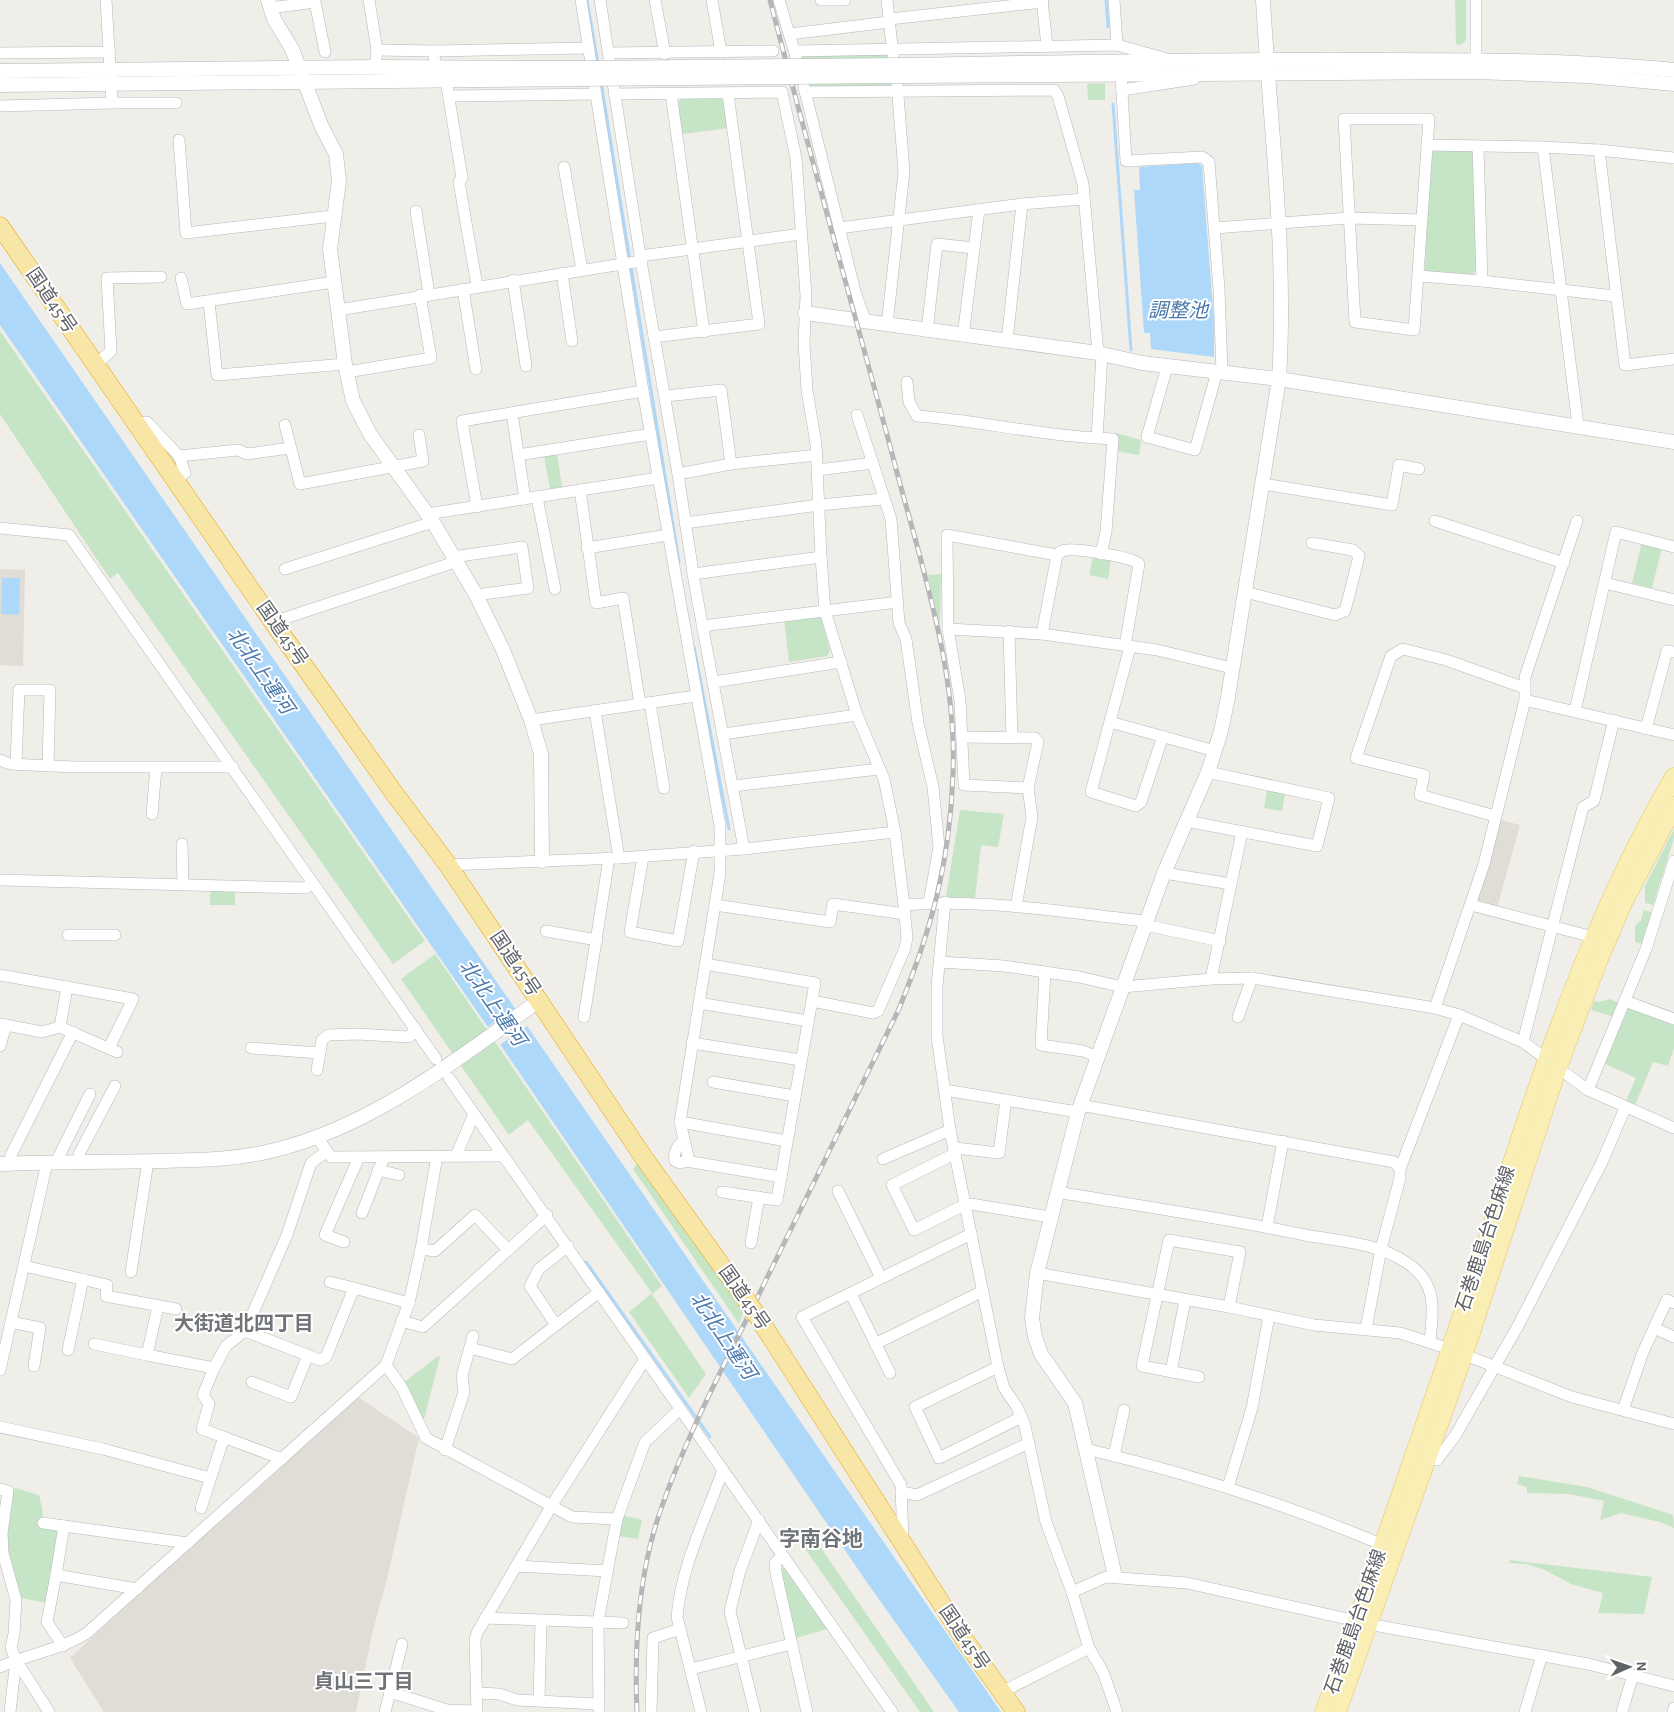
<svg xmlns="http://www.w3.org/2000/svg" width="1674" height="1712" viewBox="0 0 1674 1712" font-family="'Alegreya Sans','Noto Sans JP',sans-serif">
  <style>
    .education { fill: #e0ddd6 }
    .green { fill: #c6e5c6 }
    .water { fill: #aed8f9 }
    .pier { fill: #f0eee8 }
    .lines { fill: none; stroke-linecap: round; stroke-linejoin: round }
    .stream { stroke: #aed8f9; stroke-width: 3 }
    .minor-casing { stroke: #b5b7bb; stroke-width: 12 }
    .tertiary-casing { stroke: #b5b7bb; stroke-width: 15 }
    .primary-casing { stroke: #e8c469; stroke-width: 19 }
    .trunk-casing { stroke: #e6a411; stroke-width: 19 }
    .minor { stroke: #fff; stroke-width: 11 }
    .tertiary { stroke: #fff; stroke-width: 14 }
    .primary { stroke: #f9eeb3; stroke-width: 18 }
    .trunk { stroke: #f7e6a6; stroke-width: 18 }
    .rail-casing { stroke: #b5b6b7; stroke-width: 5 }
    .rail { stroke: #fff; stroke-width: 3; stroke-dasharray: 9; stroke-linecap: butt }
    .tertiary-bridge-casing { stroke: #b5b7bb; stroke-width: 15; stroke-linecap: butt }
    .trunk-bridge-casing { stroke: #e6a411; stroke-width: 19; stroke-linecap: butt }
    .tertiary-bridge { stroke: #fff; stroke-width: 14 }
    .trunk-bridge { stroke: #f7e6a6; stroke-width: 18 }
    .labels { text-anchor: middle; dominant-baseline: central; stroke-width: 4; stroke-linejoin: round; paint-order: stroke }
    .street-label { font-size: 19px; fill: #5f6267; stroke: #fff }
    .water-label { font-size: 20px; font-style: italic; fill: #4b79ab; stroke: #fff }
    .neighbourhood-label { font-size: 20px; font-weight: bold; fill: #707478; stroke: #fff }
    .quarter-label { font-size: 21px; font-weight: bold; fill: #707478; stroke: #fff }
  </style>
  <rect width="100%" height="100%" fill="#f0eee8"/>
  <g class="education">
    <polygon points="0,569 25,570 23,666 0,665"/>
    <polygon points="1497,819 1520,825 1497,908 1476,904"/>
    <polygon points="358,1397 419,1438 386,1583 373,1630 356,1712 104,1712 70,1658 170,1565"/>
  </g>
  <g class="green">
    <polygon points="1455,0 1466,0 1466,40 1461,45 1456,44"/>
    <polygon points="801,54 887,54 890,87 807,89"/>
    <polygon points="1105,83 1105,100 1088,100 1087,84"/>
    <polygon points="681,97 720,98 726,102 730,128 682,134 678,104"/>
    <polygon points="1435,149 1467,149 1474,154 1476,271 1470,277 1430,274 1425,270 1431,153"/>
    <polygon points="0,331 425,941 393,964 118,573 110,579 0,414"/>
    <polygon points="1116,433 1141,440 1139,455 1116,451"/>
    <polygon points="557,454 562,487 550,489 544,456"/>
    <polygon points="1642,542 1662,547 1652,588 1632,583"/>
    <polygon points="1093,556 1111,560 1108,579 1089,575"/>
    <polygon points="941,574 940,627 928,575"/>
    <polygon points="817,615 821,618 830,651 827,656 789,662 784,619"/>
    <polygon points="1267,790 1285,794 1282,811 1264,808"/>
    <polygon points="960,810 1004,814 998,847 981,845 975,898 946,897"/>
    <polygon points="1674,829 1674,838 1653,905 1645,903 1645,886"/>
    <polygon points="214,889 235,890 235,905 210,905 210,894"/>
    <polygon points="1644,910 1651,912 1642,944 1635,942 1635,926 1641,920"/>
    <polygon points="435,954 662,1286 652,1294 706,1374 689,1398 629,1312 652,1293 528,1120 509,1135 401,979"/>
    <polygon points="1610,999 1619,1003 1614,1017 1591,1010 1594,1001 1599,1002"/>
    <polygon points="1625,1005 1674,1023 1674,1048 1668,1066 1653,1062 1635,1105 1626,1101 1636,1078 1603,1063"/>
    <polygon points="640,1160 744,1310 739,1324 633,1169"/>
    <polygon points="438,1356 440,1357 422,1427 402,1384"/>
    <polygon points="1519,1476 1587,1487 1673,1515 1674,1528 1660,1522 1621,1513 1600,1520 1604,1501 1569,1494 1527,1493 1527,1487 1517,1484"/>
    <path d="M15,1488l24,7 4,18 -1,13 13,2 4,5 -13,70 -30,-6c-9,-40 -16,-70 -1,-109z"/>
    <polygon points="622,1515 642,1520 638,1539 618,1536"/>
    <polygon points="812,1535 934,1712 920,1712 801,1543"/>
    <polygon points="1510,1560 1652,1577 1644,1614 1598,1613 1603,1593 1571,1584 1545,1570 1527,1564 1509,1563"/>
    <polygon points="784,1568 827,1629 796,1638 781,1569"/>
  </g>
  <g class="water">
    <polygon points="1198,163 1202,166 1214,322 1214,357 1151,349 1150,333 1144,333 1134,190 1140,190 1139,167"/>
    <polygon points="0,263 1001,1712 959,1712 866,1581 506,1053 0,325"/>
    <polygon points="2,578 20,578 19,615 1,614"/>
  </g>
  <polygon class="pier" points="517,1007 529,1025 498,1046 486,1028"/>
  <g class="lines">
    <g class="stream">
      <polyline points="587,0 598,64"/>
      <polyline points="1106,0 1108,27"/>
      <polyline points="601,82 679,562"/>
      <polyline points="1113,104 1131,350"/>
      <polyline points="694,647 729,829"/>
      <polyline points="586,1262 710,1437"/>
    </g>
    <defs>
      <g id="minor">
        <polyline points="369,0 377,50 375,67"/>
        <path d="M581,0l62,391 77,435v47l-40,249 8,34 -2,5 -6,2 -5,-2c-2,-10 3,-15 9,-21"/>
        <polyline points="655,0 665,54"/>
        <polyline points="712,0 721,52"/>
        <polyline points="779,0 796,57"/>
        <polyline points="821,0 845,0"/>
        <polyline points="887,0 893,55"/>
        <polyline points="1042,0 1047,46"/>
        <polyline points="1114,0 1117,45"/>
        <polyline points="270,8 315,2 325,52"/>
        <polyline points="890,19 1043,2"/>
        <polyline points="790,34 889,22"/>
        <polyline points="377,50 434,51"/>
        <polyline points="795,51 1117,45 1164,58"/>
        <polyline points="0,53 110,52"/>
        <polyline points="608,53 773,51"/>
        <polyline points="1476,60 1476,0"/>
        <polyline points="435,69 434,51 589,48"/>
        <polyline points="1121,74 1126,161 1202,157 1209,162 1219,289 1222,373"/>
        <polyline points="446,80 462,178 459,182 477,286"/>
        <polyline points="804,87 856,295 866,322"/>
        <polyline points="1122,90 1194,79"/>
        <polyline points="805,92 1054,90 1058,96 1083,184 1098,353"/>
        <polyline points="671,93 704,332"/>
        <polyline points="614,94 782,92 796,158 806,295 804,343 807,390 816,444 821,557 825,611 857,715 884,779 895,832 744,849"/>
        <polyline points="449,96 595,94"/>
        <polyline points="112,103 176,103"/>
        <polyline points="0,106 112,103 106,0"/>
        <polygon points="1344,119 1429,119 1414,330 1355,322"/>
        <polyline points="179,140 186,233 333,216"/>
        <polyline points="1427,145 1543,147 1599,150 1674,158"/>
        <polyline points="1478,146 1482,281"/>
        <polyline points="1543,147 1578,425"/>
        <polyline points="1599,150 1625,365 1674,359"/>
        <polyline points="564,167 582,270"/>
        <polyline points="416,211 429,294"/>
        <polyline points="839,228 1022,204 1084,199"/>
        <polyline points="1214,228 1349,218 1422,220"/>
        <polyline points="641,256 801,234"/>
        <polyline points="562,273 572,341"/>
        <polyline points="1419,276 1482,281 1615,296"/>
        <polyline points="181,278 187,304 334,282"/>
        <polyline points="513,280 526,366"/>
        <polyline points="463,289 476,369"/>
        <polyline points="209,302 217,375 345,364"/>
        <polyline points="338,310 641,261"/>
        <polyline points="887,325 904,172 897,83"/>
        <polyline points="927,331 937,244 974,248"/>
        <polyline points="963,336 979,210"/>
        <polyline points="654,337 759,324 728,94"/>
        <polyline points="1007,341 1022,204"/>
        <polyline points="95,365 111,351 107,278 161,277"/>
        <polyline points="1167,367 1147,437 1195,450 1217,372"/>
        <polyline points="347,372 431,358 420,295"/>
        <path d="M907,382l2,20 8,14c60,4 119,19 180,22l5,-83"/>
        <polyline points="666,396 721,390 731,464"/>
        <polyline points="512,413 525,499"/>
        <polyline points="857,415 891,519 899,623 906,639 918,723 933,787 939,847 929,903"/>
        <polyline points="136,424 147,422 179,456 238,450 247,454 290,448"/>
        <polyline points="285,425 300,484 423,461 419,435"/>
        <polyline points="1097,438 1113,439 1106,532 1101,554"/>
        <polyline points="518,455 651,434"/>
        <polyline points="818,470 873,463"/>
        <polyline points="678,474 731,464 817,455"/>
        <polyline points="175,480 185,473 179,456"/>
        <polyline points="1263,484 1392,505 1399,465 1419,469"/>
        <polyline points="580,490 596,603 623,598 640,704"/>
        <polyline points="537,497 555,589"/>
        <polyline points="477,507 462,421 643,391"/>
        <polyline points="427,514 658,478"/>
        <polyline points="1435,521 1564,563"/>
        <polyline points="685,523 819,505 883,499"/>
        <polyline points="0,528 69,535 436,1059"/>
        <polyline points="587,548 668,535"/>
        <polyline points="453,557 522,547 528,588 476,595"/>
        <polyline points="285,569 433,522"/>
        <polyline points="693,574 821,557"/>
        <polyline points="1605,583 1674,600"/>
        <polyline points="1245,592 1335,615 1345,611 1359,556 1353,550 1312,543"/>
        <polyline points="273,622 455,562"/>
        <polyline points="702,626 898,602"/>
        <polyline points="948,629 1042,634 1157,650 1232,668"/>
        <polyline points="1009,631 1012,737"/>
        <path d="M1042,634l15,-79c3,-3 5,-5 10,-5 11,-1 67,7 72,14l-14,82"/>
        <polyline points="1130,647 1091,792 1136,806 1141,802 1163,736"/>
        <polyline points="714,682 841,662"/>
        <polyline points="1525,700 1674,735"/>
        <polyline points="650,703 664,788"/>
        <polyline points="595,711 619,858"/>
        <polyline points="1575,711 1616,532 1674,547"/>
        <polyline points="531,720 696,696"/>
        <polyline points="1110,722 1215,751"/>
        <polyline points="1646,729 1667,651 1674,652"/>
        <polyline points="723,734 857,715"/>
        <polyline points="963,737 1035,738 1038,742 1028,788 1032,817 1016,907"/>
        <polyline points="0,760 10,764 74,767 233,767"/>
        <polyline points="16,764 19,690 50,690 48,766"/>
        <polyline points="733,786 879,769"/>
        <polyline points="1028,788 964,785 960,700 948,629 947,535 1057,555"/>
        <polyline points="152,814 156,768"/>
        <polyline points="1495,816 1420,795 1424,775 1356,758 1391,656 1403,649 1446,660 1525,688"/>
        <polyline points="1186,821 1317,846 1329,798 1208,772"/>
        <path d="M895,832l9,73c81,-7 162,8 242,16"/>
        <polyline points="182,844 183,884"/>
        <polyline points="643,857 630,932 678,941 694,851"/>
        <polyline points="448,865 619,858 744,849 695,586 678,474 641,261 600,0"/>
        <polyline points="1164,873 1231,884 1211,979"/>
        <polyline points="0,880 306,888 312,883"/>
        <polyline points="1231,884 1242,832"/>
        <polyline points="945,902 937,986 937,1036 950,1130 998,1367 1004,1388 1017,1407 1025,1426 1046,1522 1072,1592 1089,1648 1103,1672 1117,1712"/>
        <polyline points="715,905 830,922 833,904 905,914"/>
        <polyline points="1471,905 1593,937"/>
        <polyline points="1145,925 1220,941"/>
        <polyline points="546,931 597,940"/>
        <polyline points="68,935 115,935"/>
        <polyline points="940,962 1004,966 1079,977 1123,987 1211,979 1252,978 1435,1008 1459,1015 1523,1042 1588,1090 1674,1128"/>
        <polyline points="705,964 815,983 777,1200 722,1192"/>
        <polyline points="1045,972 1041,1045 1083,1051 1098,1057"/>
        <polyline points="0,975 133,999 109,1048"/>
        <polyline points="812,1001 873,1013 878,1011 905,948 907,937 904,907"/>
        <polyline points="1625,1001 1674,1019"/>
        <polyline points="699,1003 808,1021"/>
        <polyline points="1435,1008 1484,864 1525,700 1525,677 1577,521"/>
        <polyline points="584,1017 609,858"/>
        <polyline points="1238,1017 1252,978"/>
        <polyline points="0,1024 42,1032 60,1027 117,1052"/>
        <polyline points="60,1027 67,987"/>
        <polyline points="1523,1042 1583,807 1594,801 1614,720"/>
        <polyline points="692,1043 801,1060"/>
        <polyline points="0,1046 6,1025"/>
        <polyline points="251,1048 320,1053"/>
        <polyline points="317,1070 322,1040 328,1035 357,1034 409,1037 416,1030"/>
        <polyline points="449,1078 892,1712"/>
        <polyline points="713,1082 795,1096"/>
        <polyline points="945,1090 1078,1112"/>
        <polyline points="1588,1090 1646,949 1674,861"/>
        <polyline points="1080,1105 1394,1162 1400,1169"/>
        <polyline points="680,1122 787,1141"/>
        <polyline points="317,1137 331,1157 503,1156"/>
        <polyline points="955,1148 999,1153 1006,1100"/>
        <polyline points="956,1153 892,1185 914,1230 960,1207 971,1204 1050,1217"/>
        <polyline points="456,1156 474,1114"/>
        <polyline points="883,1159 950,1130"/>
        <polyline points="686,1161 781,1177"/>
        <polyline points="80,1162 79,1154 115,1086"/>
        <polyline points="10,1163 11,1155 73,1032"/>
        <polyline points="59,1163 59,1156 90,1094"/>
        <polyline points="378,1170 399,1175"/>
        <polyline points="838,1191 881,1278"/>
        <path d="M1057,1192c83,14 166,26 248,43 34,6 73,8 102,28 31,20 26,47 23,78"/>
        <polyline points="362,1213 384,1157"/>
        <polyline points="1267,1227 1283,1141"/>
        <polyline points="344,1242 325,1235 359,1157"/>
        <polyline points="751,1243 759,1197"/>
        <polyline points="421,1249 435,1251 475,1215 508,1250"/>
        <polyline points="24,1266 107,1285 106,1296 176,1309"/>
        <polyline points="131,1272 148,1161"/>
        <polyline points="1037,1273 1229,1307 1314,1325 1400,1333 1450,1349 1572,1397 1674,1424"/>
        <polyline points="330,1282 354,1288"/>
        <polyline points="851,1294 890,1373"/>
        <polyline points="401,1321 423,1327 547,1215"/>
        <polyline points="11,1322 40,1328 34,1366"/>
        <polyline points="556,1325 530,1286 539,1269 568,1246"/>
        <polyline points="1654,1328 1674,1337"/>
        <polyline points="1366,1329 1381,1249 1400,1178 1400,1169 1459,1015"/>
        <polyline points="245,1331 320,1360 326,1357 354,1288 409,1303"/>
        <polyline points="94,1344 147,1355 158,1306"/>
        <polyline points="875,1344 983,1291"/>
        <polyline points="470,1348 512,1359 599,1292"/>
        <polyline points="68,1350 83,1279"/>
        <polyline points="147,1355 214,1368"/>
        <polyline points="386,1365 402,1388 426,1438 572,1517 617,1519 598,1622 599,1712"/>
        <polyline points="998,1367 915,1407 939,1458 1022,1417"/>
        <polyline points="0,1370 47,1163"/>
        <polyline points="1171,1372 1185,1300"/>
        <polyline points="1199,1377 1142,1366 1169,1240 1240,1252 1229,1307"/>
        <polyline points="252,1382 291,1397 308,1355"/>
        <polyline points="1623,1410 1643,1352 1667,1300 1674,1303"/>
        <polyline points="0,1427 103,1449 210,1478"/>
        <path d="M1086,1449c102,24 200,55 297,96"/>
        <polyline points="445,1450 464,1392 462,1376 473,1336"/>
        <polyline points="1114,1456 1124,1410"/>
        <polyline points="282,1459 202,1429 209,1404 203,1395 214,1368 226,1346 245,1331 287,1235 311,1163 326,1152"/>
        <polyline points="1437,1460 1455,1436 1519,1324 1602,1162 1625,1108"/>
        <polyline points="1228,1487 1252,1408 1269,1316"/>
        <polyline points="0,1489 8,1491 2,1533 3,1553 16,1600 14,1634 11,1648 16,1660 49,1712"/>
        <polyline points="901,1492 917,1495 1029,1443"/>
        <polyline points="201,1508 224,1437"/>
        <polyline points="617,1519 645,1442 679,1410"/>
        <polyline points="43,1523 64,1526"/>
        <polyline points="903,1543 901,1485 802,1317 971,1234"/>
        <polyline points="782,1556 775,1563 776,1573 807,1712"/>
        <polyline points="516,1566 607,1571"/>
        <polyline points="56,1575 47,1622 63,1646"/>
        <polyline points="137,1589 56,1575 64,1526 188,1543"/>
        <polyline points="1072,1592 1106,1577 1187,1583 1379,1626 1588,1664 1674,1686"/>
        <polyline points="485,1618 623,1623"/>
        <path d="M0,1667c28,-13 61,-17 87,-34l299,-268 23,-62 12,-54 16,-93"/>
        <polyline points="691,1669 791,1644"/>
        <polyline points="390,1692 402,1644"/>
        <polyline points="1002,1692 1089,1648"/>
        <polyline points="476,1693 499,1694 517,1700 598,1704"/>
        <polyline points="539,1701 541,1621"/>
        <polyline points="10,1712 16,1660"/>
        <polyline points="385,1712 390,1692 447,1710 476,1711"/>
        <polyline points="477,1712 475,1640 477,1633 552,1505 645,1359"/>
        <polyline points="651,1712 653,1638 680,1629"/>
        <path d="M701,1712l-24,-95c4,-50 29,-100 46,-147"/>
        <polyline points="755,1712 730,1611 740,1571 759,1520"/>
        <polyline points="1525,1712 1542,1655"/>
        <polyline points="1622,1712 1633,1675"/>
        <polyline points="1673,1712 1674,1708"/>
      </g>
      <g id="tertiary">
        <polyline points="268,0 274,19 292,49 321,125 336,154 339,181 330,249 345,364 353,401 370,434 433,522 476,595 503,650 531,720 541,754 542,861"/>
        <path d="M905,65c159,-3 317,-6 476,-5 98,0 195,0 293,10"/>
        <polyline points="0,71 375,67 580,68"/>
        <polyline points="906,76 1474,72 1588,76 1674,84"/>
        <polyline points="0,85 582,79"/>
        <polyline points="805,313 1098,353 1142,363 1279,379 1674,442"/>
        <path d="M0,1164c53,-2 106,-2 159,-3 39,-1 78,-1 116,-11 100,-25 182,-91 265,-150"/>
        <path d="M1115,1576l-40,-173 -34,-49 -6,-17 -3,-19 5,-45 41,-161 86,-239 44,-101 13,-41 7,-34 51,-318c8,-126 -9,-253 -16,-379"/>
      </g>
      <g id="primary">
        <path d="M1324,1712l28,-75c43,-129 89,-256 131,-385 53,-163 104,-327 191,-475"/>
        <polyline points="1337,1712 1464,1354 1558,1067 1599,959 1623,903 1674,806"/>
      </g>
      <g id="trunk">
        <polyline points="0,226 273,622 394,793 448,865 644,1158 747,1301"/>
        <polyline points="758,1317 966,1642 1016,1712"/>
      </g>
    </defs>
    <use href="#minor" class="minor-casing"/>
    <use href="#tertiary" class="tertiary-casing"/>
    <use href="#primary" class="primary-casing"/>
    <use href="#trunk" class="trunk-casing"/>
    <use href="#minor" class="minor"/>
    <use href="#tertiary" class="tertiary"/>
    <use href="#primary" class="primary"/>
    <use href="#trunk" class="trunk"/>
    <defs>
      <path id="rail" d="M637,1712c-3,-68 1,-138 24,-203 27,-78 67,-151 103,-225 45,-91 89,-182 134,-273 34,-82 52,-149 55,-238 4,-104 -32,-209 -58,-308 -41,-155 -85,-309 -125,-465"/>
    </defs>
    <use href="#rail" class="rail-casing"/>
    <use href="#rail" class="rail"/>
    <defs>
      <g id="tertiary-bridge">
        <polyline points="580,68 905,65"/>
        <polyline points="582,79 906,76"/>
      </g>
      <polyline id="trunk-bridge" points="747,1301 758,1317"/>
    </defs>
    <use href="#tertiary-bridge" class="tertiary-bridge-casing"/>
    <use href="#trunk-bridge" class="trunk-bridge-casing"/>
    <use href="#tertiary-bridge" class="tertiary-bridge"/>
    <use href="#trunk-bridge" class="trunk-bridge"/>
  </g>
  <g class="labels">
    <g class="street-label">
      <text transform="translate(51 301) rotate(56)">国道45号</text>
      <text transform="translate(282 634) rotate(55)">国道45号</text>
      <text transform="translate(515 964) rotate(56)">国道45号</text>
      <text transform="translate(1486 1239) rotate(-72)">石巻鹿島台色麻線</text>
      <text transform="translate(744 1298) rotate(55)">国道45号</text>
      <text transform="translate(1356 1622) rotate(-71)">石巻鹿島台色麻線</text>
      <text transform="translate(964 1638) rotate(56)">国道45号</text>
    </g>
    <g class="water-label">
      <text x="1178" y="311">調整池</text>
      <text transform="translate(260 671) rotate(55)">北北上運河</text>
      <text transform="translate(492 1003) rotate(55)">北北上運河</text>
      <text transform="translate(723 1336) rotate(56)">北北上運河</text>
    </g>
    <g class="neighbourhood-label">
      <text x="244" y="1324">大街道北四丁目</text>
      <text x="364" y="1682">貞山三丁目</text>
    </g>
    <g class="quarter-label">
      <text x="821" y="1539">字南谷地</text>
    </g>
  </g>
  <g transform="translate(1629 1667) rotate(88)" stroke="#ffffff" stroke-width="4" paint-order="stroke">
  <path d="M0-4L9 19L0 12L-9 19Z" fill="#5f6267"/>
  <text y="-8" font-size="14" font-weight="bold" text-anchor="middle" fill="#5f6267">N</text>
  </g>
</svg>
